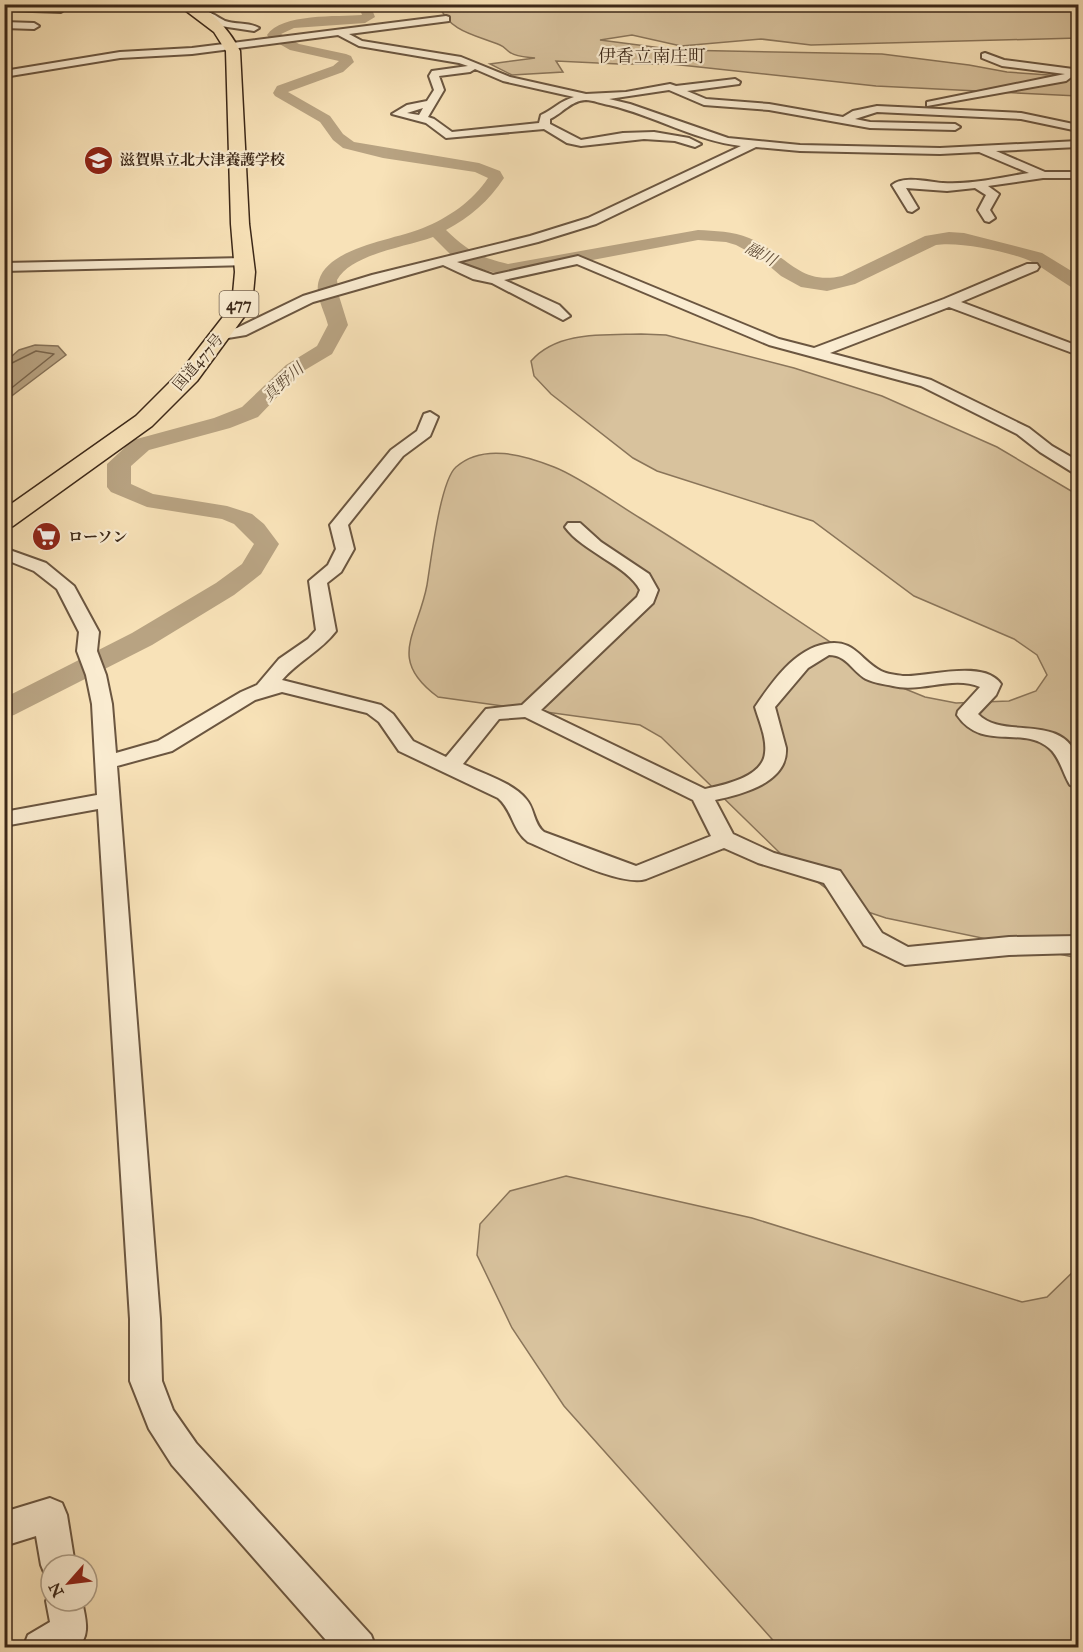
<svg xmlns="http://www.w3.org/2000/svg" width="1083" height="1652" viewBox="0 0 1083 1652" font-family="'IM FELL Great Primer','Noto Serif JP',serif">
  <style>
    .green { fill: #d8c29d; stroke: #8a755a; stroke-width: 1.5 }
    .water { fill: #b8a382; stroke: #867258; stroke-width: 1.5 }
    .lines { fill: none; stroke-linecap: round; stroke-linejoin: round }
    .shore { stroke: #7a664d; stroke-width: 1.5 }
    .river { fill: #b8a382; fill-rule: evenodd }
    .minor-casing { stroke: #6b5640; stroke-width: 4 }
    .highway-casing { stroke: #3c2818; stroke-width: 3 }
    .minor { fill: #faecd1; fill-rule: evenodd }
    .highway { fill: #f8e2b8; fill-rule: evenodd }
    .labels { text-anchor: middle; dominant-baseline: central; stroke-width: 4.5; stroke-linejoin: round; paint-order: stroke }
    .far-poi-label { font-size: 15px; font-weight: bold; fill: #3c2818; stroke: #faecd1; text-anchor: start }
    .far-street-label { font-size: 15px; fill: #3c2818; stroke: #faecd1 }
    .far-water-label { font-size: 16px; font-style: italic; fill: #614d38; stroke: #faecd1 }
    .shield { fill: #faecd1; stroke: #756350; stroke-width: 1.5 }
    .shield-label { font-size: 16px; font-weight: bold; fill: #3c2818 }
    .far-quarter-label { font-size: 18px; fill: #3c2818; stroke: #faecd1 }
  </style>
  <rect width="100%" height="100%" fill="#f8e2b8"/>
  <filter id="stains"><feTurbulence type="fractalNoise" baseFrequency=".00333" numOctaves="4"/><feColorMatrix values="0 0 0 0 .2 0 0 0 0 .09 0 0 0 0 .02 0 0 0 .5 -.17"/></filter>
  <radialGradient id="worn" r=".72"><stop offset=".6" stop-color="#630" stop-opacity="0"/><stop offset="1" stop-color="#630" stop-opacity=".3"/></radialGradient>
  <g class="green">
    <path d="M439,5h639v33l-267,7 -50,-6 -80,7 -49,-11 -32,5 77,10 205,4 87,11 38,7 71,5v19l-202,-10 -205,-22h-52l-63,-3 7,11 -51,3 -22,-11 45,-6c-7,-1 -18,-1 -24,-5 -4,-2 -6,-6 -11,-8 -24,-10 -51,-13 -61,-40z"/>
    <path d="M641,334l25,1 128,33 88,28 115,51 81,48v463l-192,-40 -36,-12 -66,-49 -123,-120 -21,-12 -202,-28c-52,-38 -20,-63 -11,-112 4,-24 13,-104 29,-118 27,-24 68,-12 98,0 26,10 61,36 86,51 86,53 169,110 253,166l32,13 31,6 53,-2 27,-10 11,-16 -10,-20 -23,-16 -100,-43 -101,-75 -156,-50 -24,-13 -82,-64 -17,-18 -3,-15c26,-30 72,-26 110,-27z"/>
    <polygon points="566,1176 752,1218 1022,1302 1047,1297 1078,1267 1078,1647 779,1647 564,1406 512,1328 477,1255 480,1224 510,1191"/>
  </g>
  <polygon class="water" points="35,345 58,346 66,355 5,401 5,362 19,350"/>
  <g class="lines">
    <polyline class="shore" points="4,367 36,351 54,354 4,394"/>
    <path class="river" d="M361,4h12l-2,3 4,10 -10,6 -71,5 -13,6 18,10 47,10 5,2 3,6 -11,10 -55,20 42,24 13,18 11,8 125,21 21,8 4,7c-15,23 -34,39 -58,52 22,21 33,27 62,34l190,-34c17,1 35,1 51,8 37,15 49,48 93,38l83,-40 24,-4 15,1 78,20 36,22v14l-7,-2c-13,-8 -26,-18 -39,-25 -20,-10 -74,-21 -96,-17l-81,39 -28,7 -26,-4 -20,-11 -21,-18 -24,-13 -10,-3 -28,-2 -190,36 -39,-10 -17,-10 -19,-19c-27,10 -82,17 -96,43l2,16 9,29 -16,29 -32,19 -42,44 -28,11 -81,22 -18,16v18l22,10 74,12 25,8 12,10 15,20 -18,30 -27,21 -82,50 -138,70 -10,3v-20l128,-65 84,-50 26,-19 12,-20 -20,-20 -12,-5 -75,-12 -36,-15 -4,-5v-23l26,-24 81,-22 28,-11 44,-42 31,-19 11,-21c-3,-13 -14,-31 -9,-45 10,-33 75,-40 104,-52 25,-10 50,-27 65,-50l-13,-6 -92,-14 -40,-10 -10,-8 -13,-18 -45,-26 -2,-3 4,-7 56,-20 6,-5 -49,-11 -21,-12 -2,-3c14,-22 71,-18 95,-20l-3,-8z"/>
    <defs>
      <g id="minor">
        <polygon points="4,4 61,6 65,9 61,12 4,10"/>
        <path d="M198,10c12,0 17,6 27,11 11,4 24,1 34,7l-5,3 -33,-5 -17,-10 -9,-1 -1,-2z"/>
        <path d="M446,16l3,1v4l-100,13 13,7 99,16 49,20 76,17 40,-2 44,-8 6,2 59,-7 5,3 -1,2 -52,7 19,8 63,5 74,13 10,-6 24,-5 144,7 57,12v6l-57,-12 -144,-7 -22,7 15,3 85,2 5,3 -5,3 -85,-2 -101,-18 -65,-5 -35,-15 -60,9 21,5 98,34 72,7 140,3 138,-7v6l-82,4 49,21h33v6h-35l-55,8 11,8 -9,16 5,8 -6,4 -4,-1 -7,-11 8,-15 -11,-7 -28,3 -41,-3 12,20 -6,4 -4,-1 -16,-26c12,-10 37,-3 51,-2 28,2 59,-6 86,-10l-50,-21 -39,2 -140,-3 -44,-4 -160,77 -58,18 -81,20 36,13 85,-19 201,83 35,9 130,-49 83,-35h10l2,3 -2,3 -76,32 117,44v9l-129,-48 -119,46 101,27 98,48 23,18 26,15v12l-6,-1 -32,-20 -23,-18 -96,-48 -152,-41 -192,-81 -73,16 55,25 11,11 -7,4 -71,-37 -19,-4 -30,-14 -130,37 -67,33 -24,4 -7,-4 2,-3 20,-4 66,-32 69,-21 158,-39 58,-18 153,-72c-45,-5 -88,-31 -132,-41 -7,-1 -16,-5 -23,-5 -16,1 -23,13 -36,19v5l31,16 42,-7 31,-1 35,6 12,6 -6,3 -20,-6 -31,-2 -63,7 -14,-3 -23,-14 -98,9 -20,-15 -34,-9 15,-9 20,-4 7,-11 -5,-14 3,-5 36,-5 -9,-3 -100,-17 -21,-11 -146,19 -72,4 -116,19v-6l116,-19 72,-4zM475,69l28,12 71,16c-14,4 -20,12 -33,18l-2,8 -87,9 -18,-13 -6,-2 16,-27 -5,-14 31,-4zM423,108l-4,7 -12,-2z"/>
        <polygon points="4,22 34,23 39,26 34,29 4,28"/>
        <polygon points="985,53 1004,60 1073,69 1078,72 1066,81 927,106 927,102 1065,74 1002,66 982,58 982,54"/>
        <polygon points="244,258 251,262 249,265 4,271 4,263"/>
        <path d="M430,412l8,5 -8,19 -27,20 -55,69 6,24 -13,23 -14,11 9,48c-15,20 -38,30 -54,49l99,25 12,9 20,27 33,16 40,-48 36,-4 115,-108 3,-7c-12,-24 -57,-38 -75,-63l3,-4h12l21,19 48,32 9,16 -5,13 -112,107 164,79c19,-4 58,-12 60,-36 2,-15 -6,-32 -10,-46 17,-25 39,-57 70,-63 29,-6 35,16 56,27 6,3 15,4 22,5 25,1 81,-17 98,8l-5,11 -18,19c25,27 84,-3 100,45 3,8 0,19 0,28l-8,-2c-7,-11 -10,-28 -21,-37 -27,-23 -67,4 -92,-33l1,-4 22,-24c-27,-12 -59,6 -87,-1 -9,-2 -19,-3 -27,-7 -14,-8 -19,-24 -37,-24l-21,13 -33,39 11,41c2,35 -44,46 -71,52l18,34 41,19 66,18 42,62 26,14 101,-10 69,-1v17l-69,2 -104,10 -41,-20 -40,-62 -66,-20 -34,-15 -78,31c-26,8 -91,-26 -118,-37 -16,-12 -15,-31 -30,-44l-99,-47 -20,-29 -12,-9 -85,-21 -27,8 -83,51 -55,15 43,553 2,62 11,29 23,33 175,192 5,13h-43l-161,-183 -23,-36 -19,-48v-62l-32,-510 -94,17v-14l93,-17 -5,-91 -6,-29 -9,-24 2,-19 -22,-43 -23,-18 -30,-12v-11l42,15 28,23 25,46 -2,19 9,24 6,29 4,49 42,-12 83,-49 16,-7 22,-26 29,-20 8,-9 -7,-49 19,-16 8,-16 -6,-24 61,-75 26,-19 7,-17zM525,717l168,83 18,36 -75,30 -92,-34c-11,-9 -9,-23 -18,-33 -14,-17 -43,-25 -63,-35l36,-45z"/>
        <polygon points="50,1498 62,1503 67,1515 75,1565 51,1565 51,1579 46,1577 41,1565 36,1536 4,1546 4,1512"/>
        <path d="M51,1590v11h31c3,16 10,36 -6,47h-53l5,-13 22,-13 -4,-21z"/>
      </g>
      <path id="highway" d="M177,4c4,0 10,0 15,0 19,4 40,30 48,47l9,173 6,48 -2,22 -7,20 -49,67 -45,45 -139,100 -9,3v-20l132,-93 45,-45 45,-58 7,-19 2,-22 -4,-48 -5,-173 -12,-19z"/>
    </defs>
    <use href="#minor" class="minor-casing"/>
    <use href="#highway" class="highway-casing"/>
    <use href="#minor" class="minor"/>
    <use href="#highway" class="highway"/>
  </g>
  <defs>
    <symbol id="school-disc" viewBox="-11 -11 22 22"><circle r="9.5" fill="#8f2418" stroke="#faecd1"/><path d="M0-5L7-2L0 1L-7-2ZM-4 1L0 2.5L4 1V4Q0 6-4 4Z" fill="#fff"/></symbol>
    <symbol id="supermarket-disc" viewBox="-11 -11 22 22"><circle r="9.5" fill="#8f2418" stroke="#faecd1"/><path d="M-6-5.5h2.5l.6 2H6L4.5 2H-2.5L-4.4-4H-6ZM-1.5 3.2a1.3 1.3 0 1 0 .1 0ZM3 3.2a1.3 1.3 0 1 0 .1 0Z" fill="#fff"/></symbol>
  </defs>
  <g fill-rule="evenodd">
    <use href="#school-disc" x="82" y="144" width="33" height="33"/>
    <use href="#supermarket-disc" x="30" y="520" width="33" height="33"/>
  </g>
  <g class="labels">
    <g class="far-poi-label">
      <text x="120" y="160">滋賀県立北大津養護学校</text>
      <text x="68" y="537">ローソン</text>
    </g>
    <g class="far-street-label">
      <text transform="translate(198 362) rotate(-50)">国道477号</text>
    </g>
    <g class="far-water-label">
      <text transform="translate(761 254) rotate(28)">融川</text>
      <text transform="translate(283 382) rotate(-42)">真野川</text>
    </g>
    <rect class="shield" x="219.5" y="291" width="39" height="26" rx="4.5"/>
    <g class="shield-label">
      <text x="239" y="304">477</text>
    </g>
    <g class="far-quarter-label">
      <text x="652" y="56">伊香立南庄町</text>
    </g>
  </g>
  <rect width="1083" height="1652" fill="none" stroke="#f8e2b8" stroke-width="24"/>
  <rect x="6" y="6" width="1071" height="1640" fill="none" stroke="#3c2818" stroke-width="3"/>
  <rect x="12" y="12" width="1059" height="1628" fill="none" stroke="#3c2818" stroke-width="1.5"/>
  <g transform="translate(69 1583) rotate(242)"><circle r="28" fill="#faecd1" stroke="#ae9e87" stroke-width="1.5"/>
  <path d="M0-4.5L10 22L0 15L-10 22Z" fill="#8f2418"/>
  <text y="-9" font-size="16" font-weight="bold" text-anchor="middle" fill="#3c2818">N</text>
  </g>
  <rect width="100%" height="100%" filter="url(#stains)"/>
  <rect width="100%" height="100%" fill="url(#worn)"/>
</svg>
